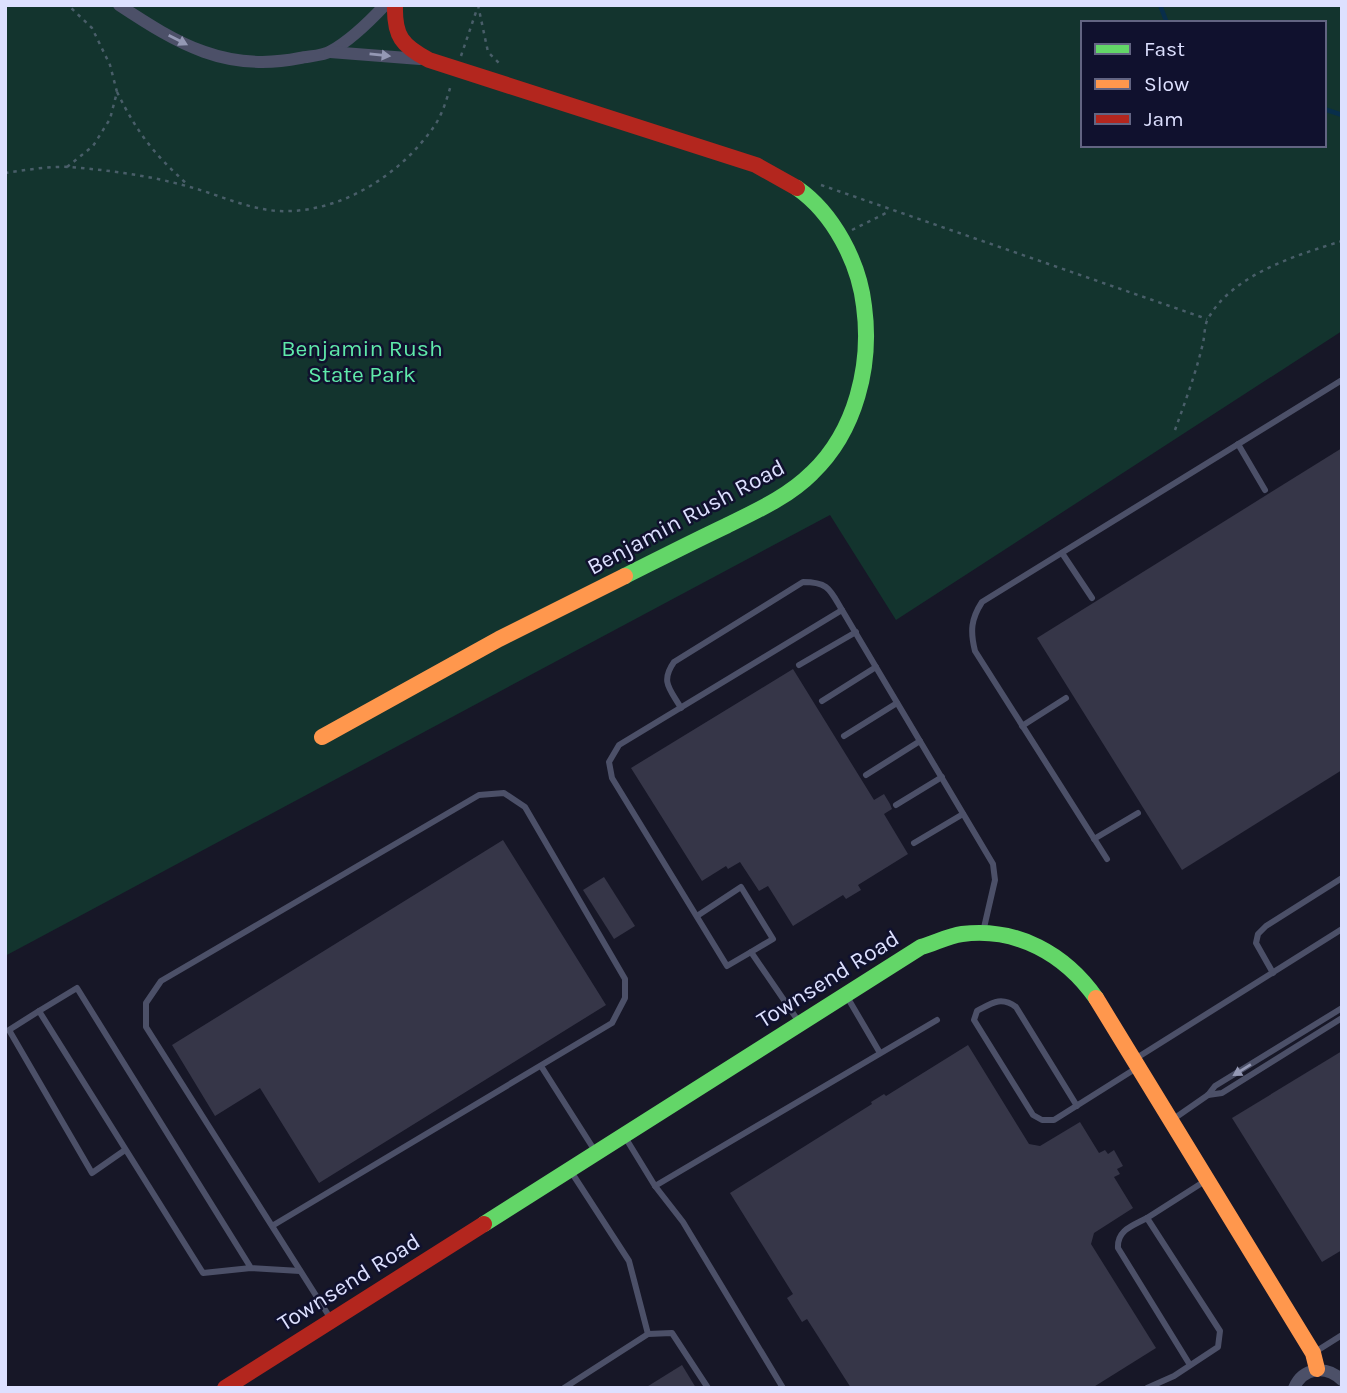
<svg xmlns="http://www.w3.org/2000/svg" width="1347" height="1393" viewBox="0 0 1347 1393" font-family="Karla,sans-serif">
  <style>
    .green { fill: #13342e; fill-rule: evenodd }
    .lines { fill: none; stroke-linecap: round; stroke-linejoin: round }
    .stream { stroke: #082e4b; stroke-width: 4.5 }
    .building { fill: #363648 }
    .path { stroke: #495e69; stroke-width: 2.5; stroke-dasharray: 3.5 5; stroke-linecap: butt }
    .lane { stroke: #4c5068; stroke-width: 6 }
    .street { stroke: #4c5068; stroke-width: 12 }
    .fast { stroke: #63d668; stroke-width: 16 }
    .slow { stroke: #ff974d; stroke-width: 16 }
    .jam { stroke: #b3261e; stroke-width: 16 }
    .oneway { fill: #9498b4 }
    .labels { text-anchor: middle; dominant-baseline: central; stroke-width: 5; stroke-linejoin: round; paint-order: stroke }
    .park-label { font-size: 23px; fill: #5fe9aa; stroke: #10112e }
    .street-label { font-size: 23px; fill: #dde0ff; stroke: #10112e }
  </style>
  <rect width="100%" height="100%" fill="#171727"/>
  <path class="green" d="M5,5h1337v326l-446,289 -66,-105 -825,441zM1083,23h241v122h-241z"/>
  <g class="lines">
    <g class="stream">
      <polyline points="1160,5 1167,23"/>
      <polyline points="1324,109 1342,115"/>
    </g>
  </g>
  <g class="building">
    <polygon points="1342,448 1342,770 1182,870 1037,638"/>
    <polygon points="793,669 874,800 884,794 890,804 892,809 884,814 908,854 858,885 861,890 846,899 843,895 793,926 768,886 759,891 740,862 728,869 726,866 702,881 631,768"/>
    <polygon points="503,840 606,1005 319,1183 260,1088 215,1116 172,1045"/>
    <polygon points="604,877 635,926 614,939 583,890"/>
    <polygon points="968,1045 1029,1144 1040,1146 1080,1122 1099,1153 1105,1150 1108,1154 1114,1150 1123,1166 1117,1169 1120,1174 1114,1177 1133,1208 1094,1233 1091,1244 1156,1348 1092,1388 851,1388 807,1319 802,1322 787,1298 793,1294 730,1193 872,1104 871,1102 884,1094 886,1096"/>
    <polygon points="1342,1051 1342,1250 1322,1262 1232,1118"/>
    <polygon points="682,1365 696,1388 645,1388"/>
  </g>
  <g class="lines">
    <g class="path">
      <polyline points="478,5 488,52 501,65"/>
      <polyline points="461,56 477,9"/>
      <path d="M117,92c21,42 36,61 71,93"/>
      <polyline points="67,167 93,146 110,119 117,92 110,65 92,28 68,5"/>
      <path d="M5,173c21,-3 44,-7 64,-6 40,3 83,9 121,20 29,8 58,22 88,24 62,3 123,-36 157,-86 8,-12 12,-27 16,-40"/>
      <polyline points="821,185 1207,319"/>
      <polyline points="852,230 890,211"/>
      <path d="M1175,430c10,-28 21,-57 28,-87 2,-8 1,-19 6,-26 25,-43 88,-62 133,-76"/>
    </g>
    <g class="lane">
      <polyline points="1238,444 1265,490"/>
      <polyline points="1062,553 1092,598"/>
      <polyline points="799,665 856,632"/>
      <polyline points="822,701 876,667"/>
      <path d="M681,708c-11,-19 -21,-26 -7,-46l129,-80c26,0 27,8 39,28"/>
      <polyline points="1022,726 1066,698"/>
      <polyline points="844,736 897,703"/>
      <polyline points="866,775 920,741"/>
      <polyline points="896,805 942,777"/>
      <polyline points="1094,839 1138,813"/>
      <polyline points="914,843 963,814"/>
      <path d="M1107,859l-132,-208c-5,-20 -4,-32 7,-49l360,-222"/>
      <polyline points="697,916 741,887 773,939 751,952"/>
      <polyline points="1273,973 1256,943 1258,934 1266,926 1342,878"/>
      <polyline points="846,995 880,1053"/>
      <polyline points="39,1011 9,1030 92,1173 125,1150"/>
      <polyline points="799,1022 751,952 727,966 612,778 609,762 619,745 842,610 993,864 995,880 983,932"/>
      <polyline points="1135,1059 1342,929"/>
      <polyline points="541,1066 595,1151"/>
      <polyline points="1208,1095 1222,1093 1342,1018"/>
      <path d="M1077,1106l-61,-99c-15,-11 -24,-4 -39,4l-3,9 59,95 9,5h12l81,-51"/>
      <polyline points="1172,1120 1208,1095 1215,1086 1342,1008"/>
      <polyline points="625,1137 655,1186 683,1222 783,1388"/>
      <polyline points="570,1170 629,1261 648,1334"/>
      <polyline points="655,1186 937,1020"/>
      <path d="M1147,1218c-15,8 -30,12 -29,30l72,117"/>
      <polyline points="272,1226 612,1023 625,998 625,979 525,807 504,793 479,795 161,981 146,1003 146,1027 322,1305 331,1319"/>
      <polyline points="251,1268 77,988 39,1011 203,1273 251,1268 300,1271"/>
      <polyline points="1315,1352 1342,1335"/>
      <polyline points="564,1388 648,1334 672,1333 708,1388"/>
      <polyline points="1147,1388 1174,1376 1218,1347 1220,1331 1147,1218 1205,1181"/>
    </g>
    <g class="street">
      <path d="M119,5c59,39 107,68 181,53 9,-2 23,-2 31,-7 20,-11 39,-30 54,-46"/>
      <polyline points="330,52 420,59"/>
      <path d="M1294,1388c9,-21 32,-23 48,-8"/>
    </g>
    <g class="fast">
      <path d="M625,576c34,-17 67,-34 101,-50 30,-15 62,-29 86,-53 44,-42 60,-108 52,-167 -5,-44 -31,-93 -67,-118"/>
      <path d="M484,1224l437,-277c14,-4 27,-11 41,-13 55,-7 103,20 134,64"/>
    </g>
    <g class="slow">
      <polyline points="322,737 499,639 625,576"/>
      <polyline points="1096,998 1313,1353 1317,1369"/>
    </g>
    <g class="jam">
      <path d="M395,5c-1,31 7,41 34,55l327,105 41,23"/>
      <polyline points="225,1388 484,1224"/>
    </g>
  </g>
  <defs><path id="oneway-solid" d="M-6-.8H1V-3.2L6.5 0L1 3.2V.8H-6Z" transform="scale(1.75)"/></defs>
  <g class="oneway">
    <use href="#oneway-solid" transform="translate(178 40) rotate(27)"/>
    <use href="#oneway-solid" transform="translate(380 55) rotate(6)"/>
    <use href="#oneway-solid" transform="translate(1242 1070) rotate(148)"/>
  </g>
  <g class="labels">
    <g class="park-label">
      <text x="362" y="348">Benjamin Rush<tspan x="362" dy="26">State Park</tspan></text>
    </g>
    <g class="street-label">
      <text transform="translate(686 517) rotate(-28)">Benjamin Rush Road</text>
      <text transform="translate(828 979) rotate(-32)">Townsend Road</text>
      <text transform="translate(349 1282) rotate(-32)">Townsend Road</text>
    </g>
  </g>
  <rect width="1347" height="1393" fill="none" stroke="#dde0ff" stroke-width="14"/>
  <rect x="1081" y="21" width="245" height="126" fill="#10112e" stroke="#626482" stroke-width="2"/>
  <rect x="1095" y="44" width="35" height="10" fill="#63d668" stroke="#626482" stroke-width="2"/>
  <text x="1144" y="56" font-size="21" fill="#dde0ff">Fast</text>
  <rect x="1095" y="79" width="35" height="10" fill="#ff974d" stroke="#626482" stroke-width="2"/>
  <text x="1144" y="91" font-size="21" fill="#dde0ff">Slow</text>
  <rect x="1095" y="114" width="35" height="10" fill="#b3261e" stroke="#626482" stroke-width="2"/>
  <text x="1144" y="126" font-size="21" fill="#dde0ff">Jam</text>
</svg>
